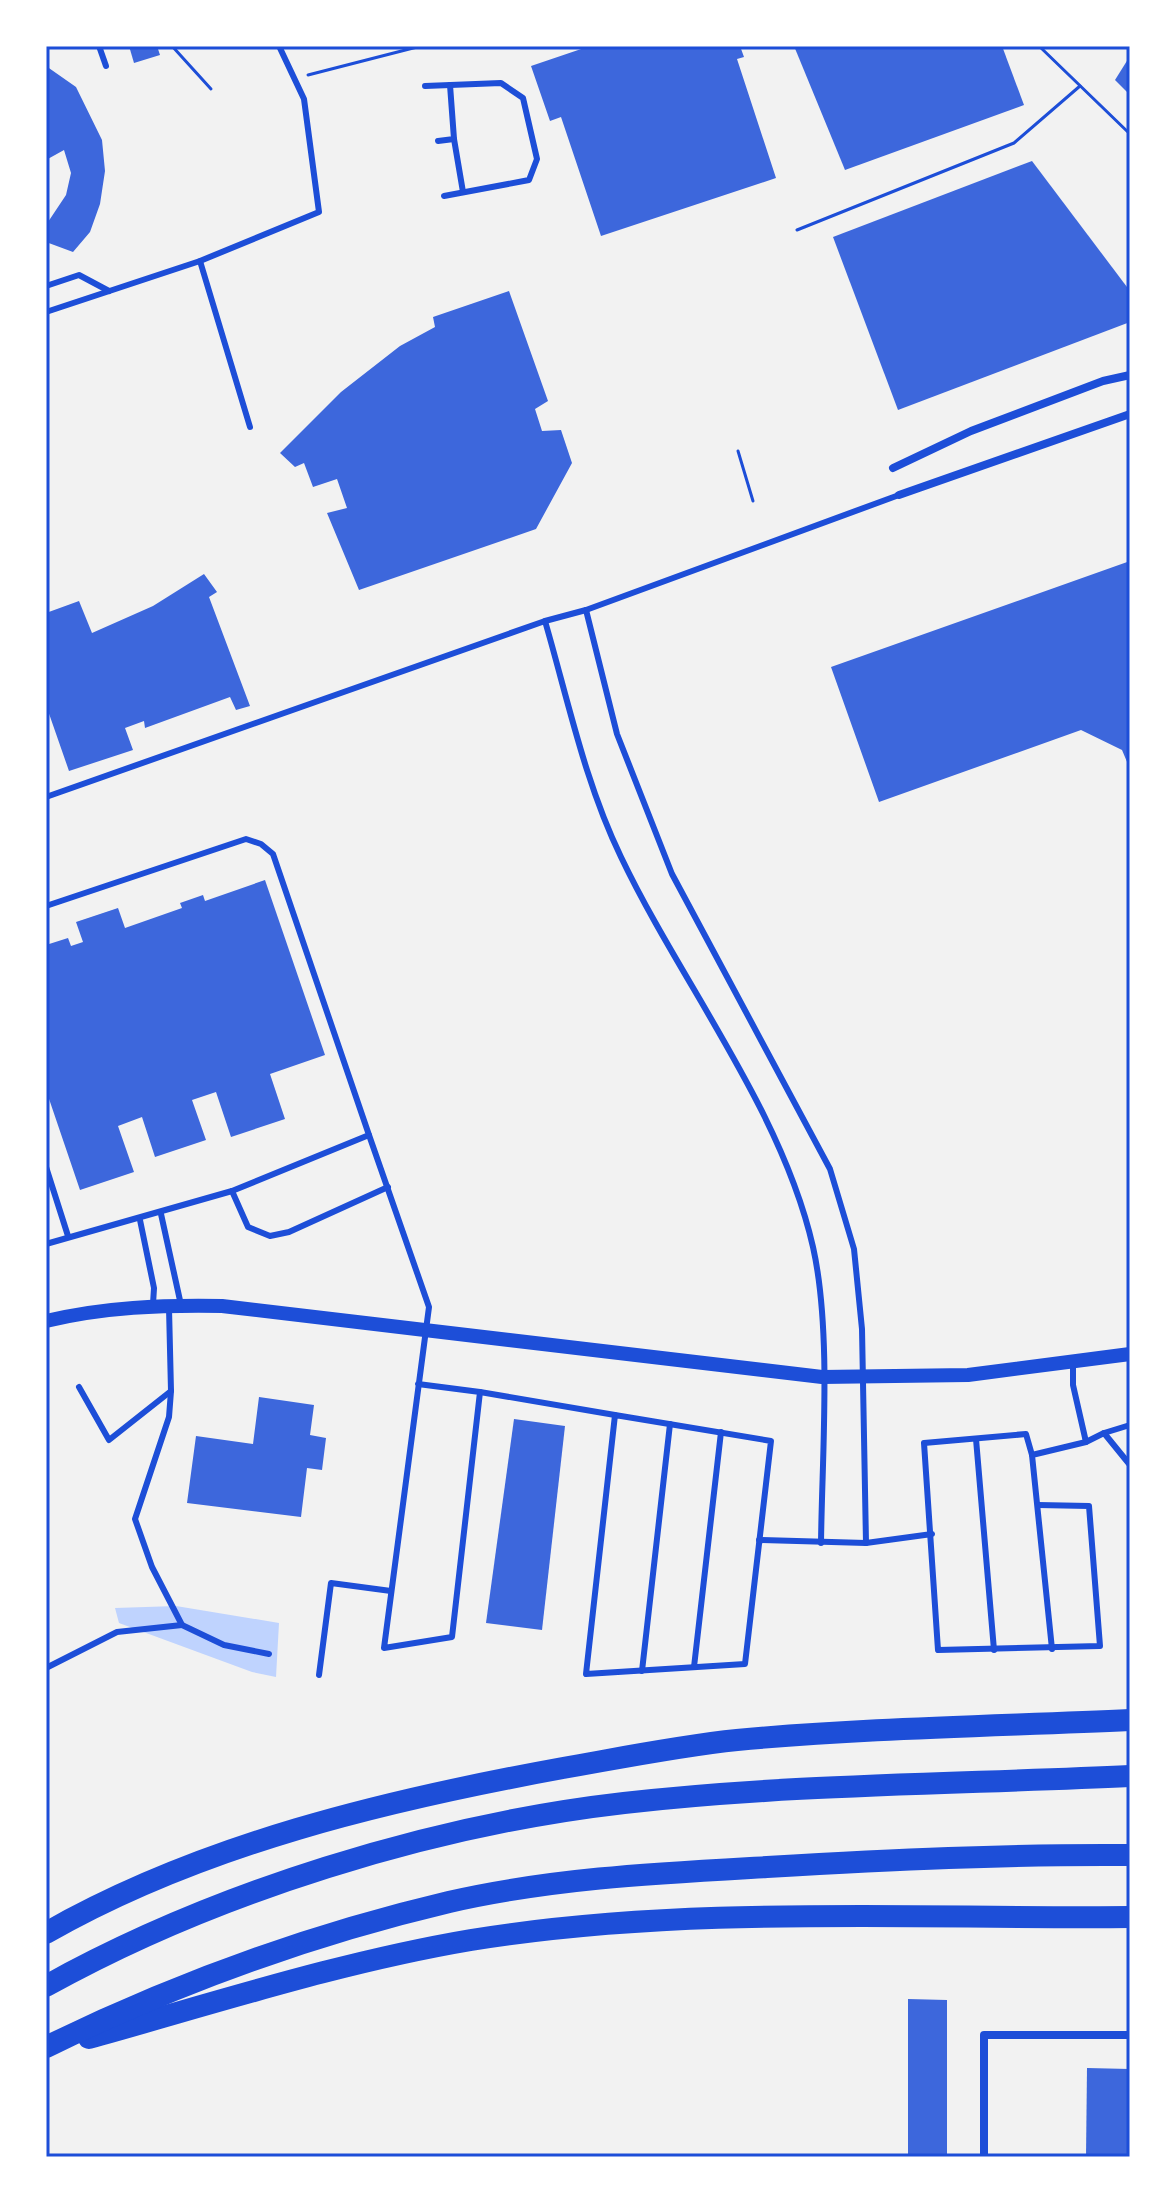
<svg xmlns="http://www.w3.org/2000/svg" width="1176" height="2203" viewBox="0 0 1176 2203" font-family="'Nunito Sans',sans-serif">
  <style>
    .water { fill: #bfd3fe }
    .building { fill: #3d67dc }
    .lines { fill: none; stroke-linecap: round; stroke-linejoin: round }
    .path { stroke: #1d4ed8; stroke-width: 3 }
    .service { stroke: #1d4ed8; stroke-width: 6 }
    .minor { stroke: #1d4ed8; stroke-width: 8 }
    .tertiary { stroke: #1d4ed8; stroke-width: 14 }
    .motorway { stroke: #1d4ed8; stroke-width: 22 }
    .neatline { fill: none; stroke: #1d4ed8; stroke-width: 3 }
  </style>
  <rect width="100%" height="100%" fill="#f2f2f2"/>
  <polygon class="water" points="176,1606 279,1623 276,1677 252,1672 119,1623 115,1608"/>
  <g class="building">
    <polygon points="129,46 157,46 160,55 134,63"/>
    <polygon points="590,46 740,46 744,57 737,59 776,178 601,236 561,117 550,121 531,66"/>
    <polygon points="794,46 1002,46 1024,105 845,170"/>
    <polygon points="1130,56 1130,95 1115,80"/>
    <polygon points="46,66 76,87 102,140 105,171 100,204 90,232 73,252 46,242 46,225 66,195 71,173 64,150 46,160"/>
    <polygon points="1032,161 1130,291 1130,322 898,410 833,237"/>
    <polygon points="509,291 548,401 535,409 542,431 561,430 572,463 536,529 359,590 327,513 347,508 337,479 313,487 304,463 295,467 280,453 341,392 400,346 435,327 433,317"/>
    <polygon points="1130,561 1130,769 1122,750 1081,730 879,802 831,667"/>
    <polygon points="204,574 217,592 209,597 250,706 236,710 230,697 145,728 144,721 125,728 133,750 69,771 46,705 46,613 79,601 92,633 153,606"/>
    <polygon points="265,880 325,1055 270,1074 285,1119 231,1137 216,1092 192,1100 206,1140 155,1157 142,1117 118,1126 134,1172 80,1190 46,1090 46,945 68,938 71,946 83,942 76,922 118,908 125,928 182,908 180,903 203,895 205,901"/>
    <polygon points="259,1397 314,1405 310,1435 326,1438 322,1470 307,1468 301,1517 187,1503 196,1436 253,1444"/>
    <polygon points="514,1419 565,1426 542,1630 486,1623"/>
    <polygon points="908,1999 947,2000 947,2154 908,2154"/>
    <polygon points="1087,2068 1130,2069 1130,2157 1086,2157"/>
  </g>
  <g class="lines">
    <g class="path">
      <polyline points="172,46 211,89"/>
      <polyline points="1039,46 1130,134"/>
      <polyline points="308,75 421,46"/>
      <polyline points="797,230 1014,143 1080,86"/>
      <polyline points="738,451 753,501"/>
    </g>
    <g class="service">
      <polyline points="99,46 106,66"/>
      <polyline points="425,86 501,83 523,98 537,159 529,180 444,196"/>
      <polyline points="454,139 463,192"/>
      <polyline points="438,141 454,139 450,85"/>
      <polyline points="200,261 250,427"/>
      <polyline points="46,286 79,275 109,291"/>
      <polyline points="46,312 200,261 319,212 304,99 279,46"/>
      <polyline points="586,610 617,734 672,874 830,1169 854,1249 862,1329 866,1543"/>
      <path d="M545,621c23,79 40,162 76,236 60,126 161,253 192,390 19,85 9,207 8,296"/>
      <polyline points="46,797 545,621 586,610 899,495"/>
      <polyline points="46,906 246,839 261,844 273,854 369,1135 232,1191 46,1244"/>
      <polyline points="369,1135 429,1307 384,1648 452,1637 480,1392 418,1384"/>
      <polyline points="46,1167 68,1236"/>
      <polyline points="232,1191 248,1227 270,1236 289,1232 388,1187"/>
      <polyline points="161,1214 181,1305"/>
      <polyline points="140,1220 154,1288 153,1304"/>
      <polyline points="1073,1363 1073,1385 1086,1442"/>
      <polyline points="79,1387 109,1440 171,1391 169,1308"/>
      <polyline points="171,1391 169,1417 135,1519 152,1567 182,1625 224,1645 269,1654"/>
      <polyline points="480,1392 615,1415"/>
      <polygon points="615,1415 771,1441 745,1664 586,1674"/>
      <polyline points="1104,1433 1130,1425"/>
      <polyline points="976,1439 994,1650"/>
      <polyline points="1032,1455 1026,1434 924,1443 938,1650 1100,1646 1089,1506 1038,1505"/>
      <polyline points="759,1540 866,1543 932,1534"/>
      <polyline points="1052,1649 1032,1455 1086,1442 1104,1433 1130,1465"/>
      <polyline points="694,1667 721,1432"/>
      <polyline points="46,1668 117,1632 182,1625"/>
      <polyline points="642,1671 670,1424"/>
      <polyline points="319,1675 331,1583 391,1591"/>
    </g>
    <g class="minor">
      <polyline points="893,468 971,431 1103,381 1130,375"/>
      <polyline points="899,495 1130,414"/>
      <polyline points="984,2157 984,2035 1130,2035"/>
    </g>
    <path class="tertiary" d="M46,1321c59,-14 115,-16 176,-15l600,71 146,-2 162,-21"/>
    <g class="motorway">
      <path d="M46,1933c156,-89 341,-133 517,-165 57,-10 116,-22 174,-28 130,-12 262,-14 393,-20"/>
      <path d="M46,1986c169,-94 386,-161 578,-183 167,-19 338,-19 506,-27"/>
      <path d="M89,2038c126,-35 252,-76 382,-98 217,-35 440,-21 659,-23"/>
      <path d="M46,2047c129,-63 263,-112 403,-145 105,-24 212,-29 318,-35 121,-7 242,-13 363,-12"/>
    </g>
  </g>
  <rect width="1176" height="2203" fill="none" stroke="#ffffff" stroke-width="96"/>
  <rect x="48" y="48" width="1080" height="2107" class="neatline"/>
</svg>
